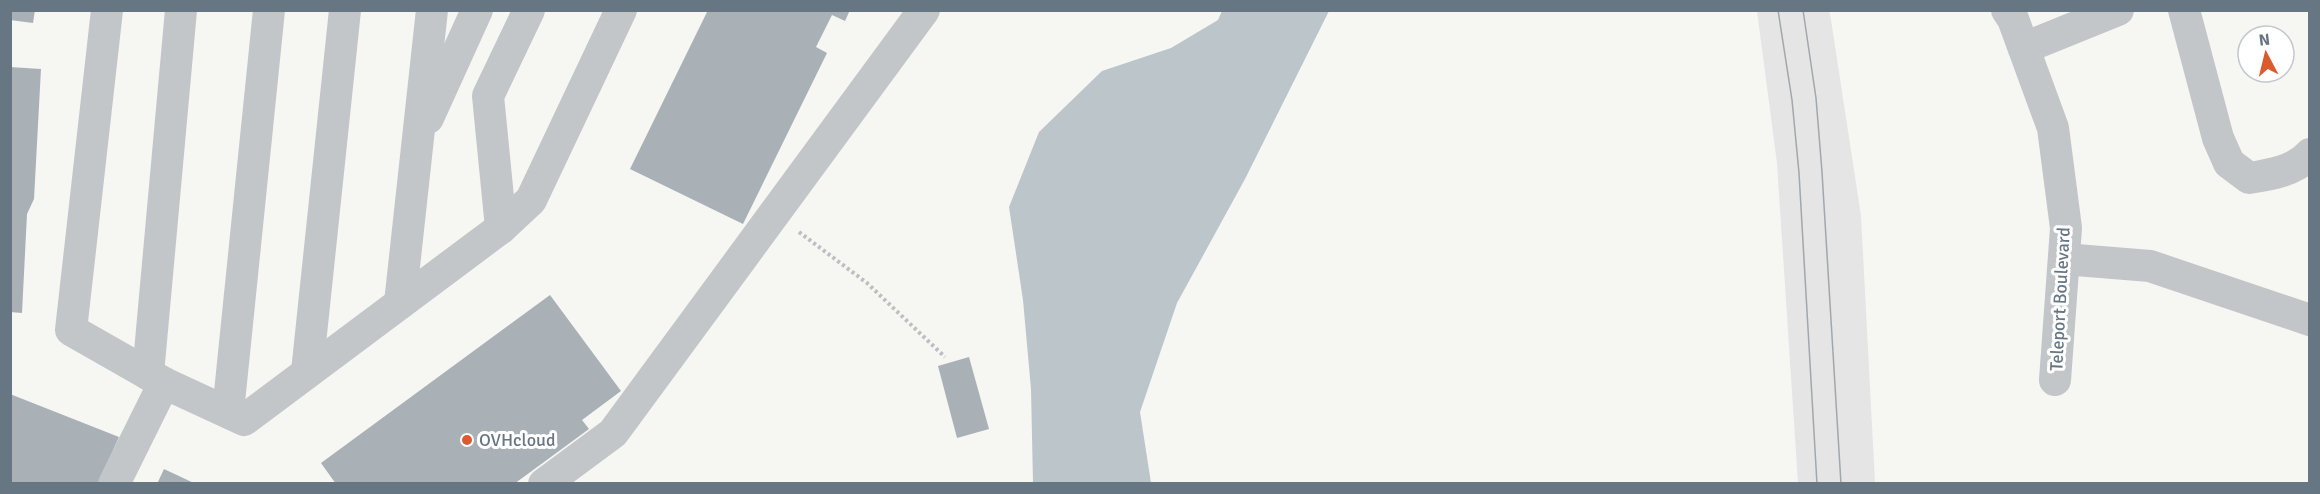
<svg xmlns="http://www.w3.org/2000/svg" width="2320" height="494" viewBox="0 0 2320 494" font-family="Signika,sans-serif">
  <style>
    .built { fill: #e4e5e4 }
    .water { fill: #bcc5ca }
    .building { fill: #a9b1b6 }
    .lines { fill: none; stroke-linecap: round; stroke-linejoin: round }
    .path { stroke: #bcbec0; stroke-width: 4; stroke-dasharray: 3 3; stroke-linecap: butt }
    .minor { stroke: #c2c6c9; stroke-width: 32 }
    .tram { stroke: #a1a7ac; stroke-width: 1.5 }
    .poi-dot { fill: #da5b30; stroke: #fff; stroke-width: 2 }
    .labels { text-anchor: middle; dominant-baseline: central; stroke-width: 6; stroke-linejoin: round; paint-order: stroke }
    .street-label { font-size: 18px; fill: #677683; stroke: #fff }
    .poi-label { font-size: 18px; fill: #677683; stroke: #fff; text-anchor: start }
  </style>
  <rect width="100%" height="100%" fill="#f6f6f3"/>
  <polygon class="built" points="1757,11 1829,11 1831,20 1861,216 1875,483 1798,483 1777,163"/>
  <polygon class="water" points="1222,11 1329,11 1245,179 1177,303 1140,412 1151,483 1033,483 1031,389 1023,300 1009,207 1039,132 1102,71 1171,48 1218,20"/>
  <g class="building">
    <polygon points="10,10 35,10 33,23 10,20"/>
    <polygon points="708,10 850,10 845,21 832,15 816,47 827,53 743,224 630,169"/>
    <polygon points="10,67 41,69 34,199 27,214 22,313 10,312"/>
    <polygon points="550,295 621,391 582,420 589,429 514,484 336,484 321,463"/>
    <polygon points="969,357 989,429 957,438 938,366"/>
    <polygon points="10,394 119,437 98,484 10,484"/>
    <polygon points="164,469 196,484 157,484"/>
  </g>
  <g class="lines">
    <polyline class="path" points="799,232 867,283 945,357"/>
    <g class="minor">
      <polyline points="107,10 71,330 164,383"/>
      <polyline points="2007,10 2013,19 2053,128 2066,228 2055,380"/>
      <path d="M2184,10l34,128 11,25 20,15c20,-3 46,-7 61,-24"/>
      <polyline points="2024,48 2118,10"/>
      <polyline points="428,118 477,10"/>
      <polyline points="501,228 488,96 529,10"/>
      <polyline points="2064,259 2150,266 2310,320"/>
      <polyline points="400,303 432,10"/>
      <polyline points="307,372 345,10"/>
      <polyline points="148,374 181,10"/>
      <polyline points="228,412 269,10"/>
      <polyline points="114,484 164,383 244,420 501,228 531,200 621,10"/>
      <polyline points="544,484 613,433 924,10"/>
    </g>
    <g class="tram">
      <polyline points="1778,10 1792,100 1799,173 1817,484"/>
      <polyline points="1803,10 1816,98 1822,172 1841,484"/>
    </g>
  </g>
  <circle class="poi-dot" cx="467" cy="440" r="6"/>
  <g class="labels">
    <g class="street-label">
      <text transform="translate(2060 299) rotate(-87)">Teleport Boulevard</text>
    </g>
    <g class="poi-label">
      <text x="479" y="440">OVHcloud</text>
    </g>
  </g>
  <rect width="2320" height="494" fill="none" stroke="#677683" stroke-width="24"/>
  <g transform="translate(2266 54) rotate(353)"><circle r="28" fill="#ffffff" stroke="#c2c8cd" stroke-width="1.5"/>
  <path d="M0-4.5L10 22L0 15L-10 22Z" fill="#da5b30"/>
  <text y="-9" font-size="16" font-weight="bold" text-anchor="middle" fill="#677683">N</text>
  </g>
</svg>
